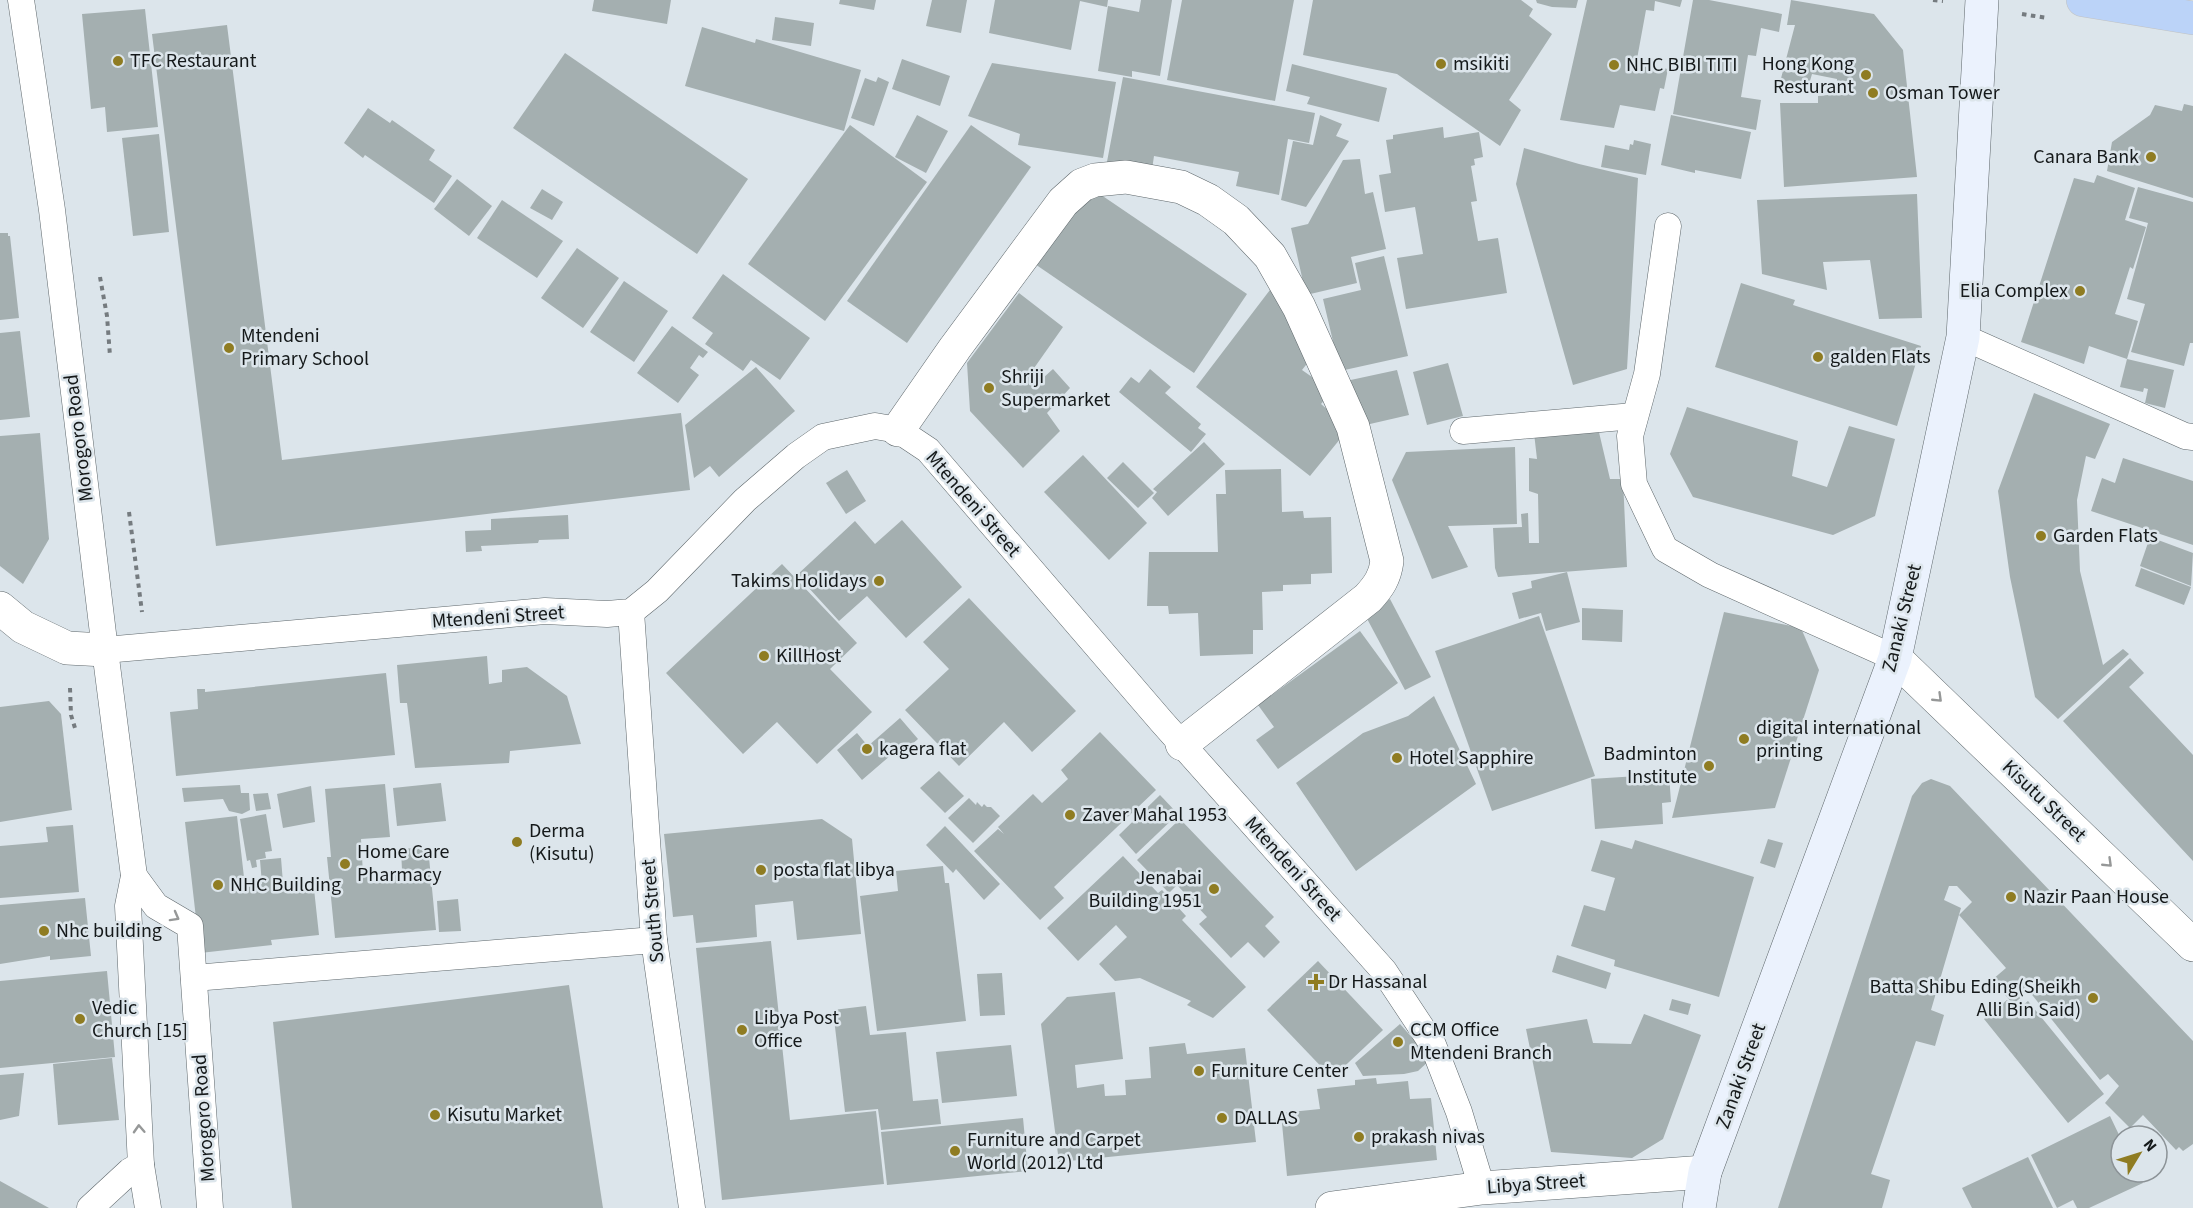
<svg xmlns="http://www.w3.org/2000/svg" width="2193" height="1208" viewBox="0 0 2193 1208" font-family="'Source Sans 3',sans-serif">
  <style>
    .building { fill: #a4afb0 }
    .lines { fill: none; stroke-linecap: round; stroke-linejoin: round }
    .lane-casing { stroke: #5e676b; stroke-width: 27 }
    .street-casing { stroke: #5e676b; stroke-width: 34 }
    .secondary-casing { stroke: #5e676b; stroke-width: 34 }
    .highway-casing { stroke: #c2c3c3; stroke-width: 34 }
    .path { stroke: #757b7f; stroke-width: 4; stroke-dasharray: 4.5 4.5; stroke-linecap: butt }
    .lane { stroke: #fff; stroke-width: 26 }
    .street { stroke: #fff; stroke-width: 33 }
    .secondary { stroke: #ebf2fd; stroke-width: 33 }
    .highway { stroke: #bbd3f8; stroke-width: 33 }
    .oneway { stroke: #969898 }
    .poi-dot { fill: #8f7c22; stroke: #dce5eb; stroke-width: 2 }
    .labels { text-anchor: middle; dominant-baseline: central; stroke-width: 5; stroke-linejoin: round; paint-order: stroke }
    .poi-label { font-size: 20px; fill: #15191a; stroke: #dce5eb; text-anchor: start }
    .street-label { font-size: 20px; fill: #15191a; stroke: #dce5eb }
  </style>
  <rect width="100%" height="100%" fill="#dce5eb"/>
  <g class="building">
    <polygon points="594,0 671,0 667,24 592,11"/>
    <polygon points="840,0 876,0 874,10 839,4"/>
    <polygon points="932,0 967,0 961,33 926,26"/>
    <polygon points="995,0 1108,0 1107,7 1080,1 1071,50 989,33"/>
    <polygon points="1141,0 1172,0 1160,76 1132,71 1132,77 1098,71 1108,6 1139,12"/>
    <polygon points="1182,0 1294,0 1275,101 1167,80"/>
    <polygon points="1313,0 1521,0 1533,9 1529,16 1552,34 1509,100 1521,110 1500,146 1397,74 1303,55"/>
    <polygon points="1536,0 1578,0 1576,8 1552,7 1537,3"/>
    <polygon points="1587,0 1682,0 1680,7 1655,1 1654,11 1646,10 1637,59 1656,63 1655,67 1668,69 1664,89 1660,88 1655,111 1620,105 1614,128 1560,120"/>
    <polygon points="1693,0 1709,0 1782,14 1779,32 1761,28 1756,56 1748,55 1741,97 1761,100 1756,130 1673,114"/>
    <polygon points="1791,0 1874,14 1903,50 1917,177 1784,187 1780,103 1818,103 1818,96 1837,94 1837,79 1812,74 1807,91 1779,86 1795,25 1787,25"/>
    <polygon points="145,9 158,127 107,132 105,107 91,109 82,14"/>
    <polygon points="775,17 814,23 811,46 772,40"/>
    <polygon points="227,25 282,460 681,413 690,490 216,546 152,34"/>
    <polygon points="702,27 755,43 756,39 861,70 844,131 685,86"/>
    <polygon points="565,53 748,179 697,254 513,128"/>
    <polygon points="902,59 950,76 940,106 892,89"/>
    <polygon points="992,63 1116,82 1103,158 1018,145 1020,134 968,116"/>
    <polygon points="1292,64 1387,88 1379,122 1307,104 1310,97 1286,91"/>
    <polygon points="878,77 889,82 874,126 851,118 865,78 876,82"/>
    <polygon points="1123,77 1315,113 1309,143 1288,139 1279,195 1236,186 1239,172 1154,156 1151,176 1106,167"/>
    <polygon points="2184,104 2193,106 2193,198 2107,171 2112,142 2150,115 2155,105 2182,111"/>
    <polygon points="368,108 390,123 392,120 435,150 429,160 452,176 434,203 365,155 363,158 344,143"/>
    <polygon points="917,115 948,131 926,173 895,157"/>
    <polygon points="1320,115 1342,124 1336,136 1349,141 1306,207 1281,200 1293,141 1313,145"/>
    <polygon points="1671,115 1751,132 1741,179 1695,170 1695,173 1661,165"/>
    <polygon points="850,125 927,182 825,321 748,264"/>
    <polygon points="971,125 1031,167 907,343 847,301"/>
    <polygon points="1443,127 1444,138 1479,132 1483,157 1474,159 1475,165 1471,166 1477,201 1471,202 1478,241 1498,238 1507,293 1406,309 1397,258 1423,254 1415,207 1385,212 1379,175 1391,173 1386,140 1393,139 1393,135"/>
    <polygon points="159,134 169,232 133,236 122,138"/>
    <polygon points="1634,140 1651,144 1646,175 1601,167 1605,145 1629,150 1630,144 1633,145"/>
    <polygon points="1524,148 1579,164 1638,178 1627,369 1573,385 1516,184"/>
    <polygon points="1360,159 1365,194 1373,192 1386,249 1351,257 1357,283 1306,295 1291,228 1308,224 1343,160"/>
    <polygon points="2097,175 2135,188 2125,220 2146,227 2133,269 2130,267 2115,314 2138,321 2127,359 2089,346 2084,364 2021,342 2074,178 2094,183"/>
    <polygon points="457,179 492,206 469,236 434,209"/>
    <polygon points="1085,184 1247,294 1194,373 1032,262"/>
    <polygon points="2138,187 2193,202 2193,343 2190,343 2184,366 2131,352 2145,304 2127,299 2148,223 2129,218"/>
    <polygon points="542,189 563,202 552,220 530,208"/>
    <polygon points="1917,194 1922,318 1879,319 1870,260 1823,262 1827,290 1762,274 1757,200"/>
    <polygon points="502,200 563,241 537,278 477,238"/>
    <polygon points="0,233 8,233 8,236 10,236 19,318 0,320"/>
    <polygon points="577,248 619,278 583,328 541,298"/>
    <polygon points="1384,256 1408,356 1340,371 1323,299 1361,290 1355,263"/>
    <polygon points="723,274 810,338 780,380 751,360 743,371 705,344 713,333 692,318"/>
    <polygon points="1279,278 1313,356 1302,370 1332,391 1321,404 1349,428 1310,476 1196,387"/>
    <polygon points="624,281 668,311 634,362 590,332"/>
    <polygon points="1741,283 1795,300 1793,305 1921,346 1897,426 1715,367"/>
    <polygon points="1019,293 1063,327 1032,371 1033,387 1053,369 1070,388 1047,413 1060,431 1023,468 970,411 967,363"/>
    <polygon points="672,326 708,352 703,358 699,355 690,368 699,375 678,403 637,373"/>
    <polygon points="20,331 30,417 0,420 0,333"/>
    <polygon points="2127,359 2174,370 2165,408 2145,403 2148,389 2144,388 2143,392 2120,387"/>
    <polygon points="1448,363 1463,416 1427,425 1413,372"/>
    <polygon points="756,367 795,411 719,477 710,466 694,478 685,425"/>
    <polygon points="1150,369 1171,387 1165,393 1201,424 1198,428 1206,434 1191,452 1119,392 1131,377 1139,383"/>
    <polygon points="1397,370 1409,415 1357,427 1346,381"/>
    <polygon points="2034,393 2110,424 2095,459 2086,456 2077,500 2080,571 2103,665 2123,649 2129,654 2058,719 2035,697 2010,577 1998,491"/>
    <polygon points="1687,407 1798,441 1792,476 1827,487 1849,426 1895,439 1875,516 1833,535 1693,497 1670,454"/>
    <polygon points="1598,428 1610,479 1623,479 1627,567 1498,577 1495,568 1493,528 1522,527 1521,514 1528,513 1529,543 1539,543 1538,494 1529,491 1529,458 1537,459 1534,433"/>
    <polygon points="40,433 49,539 23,584 0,566 0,436"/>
    <polygon points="1204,442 1225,464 1168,516 1152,498 1157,492 1153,489"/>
    <polygon points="1515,447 1517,524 1448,526 1468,567 1432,579 1392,480 1406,452"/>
    <polygon points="1083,455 1147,523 1109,560 1044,492"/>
    <polygon points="2123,458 2193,481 2193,545 2091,511 2102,478 2115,483"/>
    <polygon points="1123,462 1154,493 1138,508 1107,478"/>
    <polygon points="1281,469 1282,512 1303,511 1304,518 1331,517 1332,573 1311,574 1311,584 1283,585 1283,591 1262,592 1263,630 1253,630 1253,654 1200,656 1198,613 1169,614 1168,606 1147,606 1149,552 1218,552 1216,494 1226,494 1225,470"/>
    <polygon points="847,470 866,501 846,514 826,483"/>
    <polygon points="568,515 569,539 539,540 538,543 481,546 482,551 466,552 465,531 491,530 491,519"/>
    <polygon points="902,520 962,587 906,638 867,596 839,621 797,575 855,521 875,544"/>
    <polygon points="2150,537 2193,553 2191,586 2140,566"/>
    <polygon points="782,564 857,643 830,669 872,712 817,764 777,722 743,754 666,673"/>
    <polygon points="2141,568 2191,587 2184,605 2135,586"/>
    <polygon points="1567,572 1580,622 1546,631 1541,613 1519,619 1512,593 1532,588 1531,581"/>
    <polygon points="969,598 1076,711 1032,752 1004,722 959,766 905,710 949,669 923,642"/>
    <polygon points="1390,599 1431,677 1405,690 1364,613"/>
    <polygon points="1582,608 1623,610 1622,642 1582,640"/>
    <polygon points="1724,612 1801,628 1819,670 1775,808 1672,818"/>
    <polygon points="1539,616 1595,776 1492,811 1435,651"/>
    <polygon points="1360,631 1398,683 1278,769 1256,740 1274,727 1258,705"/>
    <polygon points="487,656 489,684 502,682 502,670 527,667 567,696 581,744 510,751 509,763 415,768 407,703 400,703 397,665"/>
    <polygon points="2130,658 2144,673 2129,687 2193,755 2193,861 2063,721"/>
    <polygon points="386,673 395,755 176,776 170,712 198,709 197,689 205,689 205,692"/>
    <polygon points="1434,696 1476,784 1356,871 1296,783 1363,733 1408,716"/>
    <polygon points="49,701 61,714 72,810 0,822 0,707"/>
    <polygon points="900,718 918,739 902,753 898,749 862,780 837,750 857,733 868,746"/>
    <polygon points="1100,732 1156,790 1054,887 1064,898 1040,920 974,851 998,829 1004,834 998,827 1033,794 1042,803 1068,779 1061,770"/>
    <polygon points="939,771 964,796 945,813 920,788"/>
    <polygon points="1669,774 1671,802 1662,803 1663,824 1595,829 1591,779"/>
    <polygon points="1931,779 1950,786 2193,1041 2193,1144 2183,1151 2179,1147 2176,1150 2143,1115 2130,1128 2105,1103 2119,1086 2108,1074 2100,1080 2029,991 2013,1004 1992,980 2006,968 1959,915 1972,902 1957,886 1949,886 1944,900 1961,908 1931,1010 1944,1015 1935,1046 1916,1041 1871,1174 1890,1180 1882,1208 1778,1208 1912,796 1922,783"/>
    <polygon points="441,783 446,821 397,826 393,788"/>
    <polygon points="385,784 390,837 361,839 363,874 402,870 401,849 428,847 436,930 335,938 327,857 331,857 325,789"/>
    <polygon points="240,785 241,793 249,793 250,810 242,814 229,811 223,799 184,802 182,788"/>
    <polygon points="311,786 315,822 283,828 277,794"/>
    <polygon points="268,793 271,809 256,811 253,794"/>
    <polygon points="1160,795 1178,814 1136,854 1119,835"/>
    <polygon points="969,798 976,805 977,802 982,807 984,804 987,807 991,807 1000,816 973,843 948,818"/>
    <polygon points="266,814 272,851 265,852 266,858 256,860 257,867 252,868 250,860 247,861 240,819"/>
    <polygon points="237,816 245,886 262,884 260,860 281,858 283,883 292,882 294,891 314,889 319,935 271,940 272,945 200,953 185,822"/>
    <polygon points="822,819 852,839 861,934 797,940 793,901 755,905 757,937 696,943 693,915 673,917 664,834"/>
    <polygon points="1180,819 1274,917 1265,926 1280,942 1264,958 1248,942 1231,958 1199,924 1207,917 1177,885 1169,893 1137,860"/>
    <polygon points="73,825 79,892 0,898 0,846 48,842 46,827"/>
    <polygon points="945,826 1000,884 984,900 956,869 953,873 926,845"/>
    <polygon points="1768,839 1783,843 1775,868 1760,863"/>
    <polygon points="1601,840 1632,849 1635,840 1754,877 1719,997 1614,966 1615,960 1571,946 1584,905 1605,911 1615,878 1591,871"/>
    <polygon points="1123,856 1158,893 1162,890 1186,916 1182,920 1246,987 1213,1018 1187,1005 1191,1001 1140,978 1115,981 1099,964 1127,937 1116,925 1078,961 1047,928"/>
    <polygon points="943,866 945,883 949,883 966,1021 877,1031 860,896 898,891 896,871"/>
    <polygon points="85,898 91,956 50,960 50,956 0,964 0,905"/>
    <polygon points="458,899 461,931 439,932 437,901"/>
    <polygon points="771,941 790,1120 876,1111 884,1184 722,1200 696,948"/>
    <polygon points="1557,955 1611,973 1606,989 1552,972"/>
    <polygon points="1318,961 1383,1030 1332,1078 1267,1010"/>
    <polygon points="107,971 115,1057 0,1068 0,981"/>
    <polygon points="1002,973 1005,1015 980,1016 977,974"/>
    <polygon points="569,985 603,1208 292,1208 273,1022"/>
    <polygon points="1115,992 1123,1059 1075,1065 1077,1088 1104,1084 1105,1096 1126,1095 1125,1080 1151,1078 1149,1047 1185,1043 1187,1054 1245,1048 1256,1142 1059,1162 1041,1024 1067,997"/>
    <polygon points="1672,999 1691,1004 1688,1015 1669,1010"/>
    <polygon points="2007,1000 2016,1011 2028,1001 2104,1094 2068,1123 1984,1019"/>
    <polygon points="866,1006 870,1035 906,1032 913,1101 938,1099 941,1124 881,1130 878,1109 845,1112 833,1010"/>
    <polygon points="1644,1014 1701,1035 1663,1139 1632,1158 1551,1152 1526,1029 1587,1019 1593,1043 1631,1044"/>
    <polygon points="1400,1024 1431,1059 1418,1071 1404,1074 1363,1076 1355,1063"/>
    <polygon points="1011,1045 1017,1096 942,1103 936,1052"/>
    <polygon points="112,1058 119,1120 58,1125 53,1064"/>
    <polygon points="24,1073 19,1116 0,1120 0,1075"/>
    <polygon points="1376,1078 1377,1084 1408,1081 1410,1099 1431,1098 1437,1160 1287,1176 1281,1113 1320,1109 1317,1089 1355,1085 1355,1080"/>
    <polygon points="2110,1116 2121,1139 2121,1172 2137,1172 2143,1183 2089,1208 2077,1208 2073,1200 2057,1208 2031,1155"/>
    <polygon points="1023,1118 1028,1171 887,1185 881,1132"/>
    <polygon points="2028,1157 2053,1208 1972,1208 1962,1188"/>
    <polygon points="0,1181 49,1208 0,1208"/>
  </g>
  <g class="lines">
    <defs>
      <g id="lane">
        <polyline points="21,0 52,210 105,650 134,876 128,906 141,1165 148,1208"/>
        <polyline points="1668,226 1647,374 1630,436 1634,484 1665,549 1710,575 1895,658"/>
        <polyline points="1963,337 2185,436 2193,437"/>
        <polyline points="1463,431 1634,416"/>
        <polyline points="631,612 654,940 692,1208"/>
        <polyline points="105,650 545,611 607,614 631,612 657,591 745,500 796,456 823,437 875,426 898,430 928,450 1162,722 1384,971 1433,1045 1459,1112 1482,1188"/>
        <polyline points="134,876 156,906 190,926 210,1208"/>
        <polyline points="194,978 654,940"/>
        <polyline points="90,1208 130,1171 141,1165"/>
      </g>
      <g id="street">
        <path d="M898,430l57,-82 108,-146 19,-17 13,-5 31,-3 55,10 27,13 28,20 34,36 29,51 54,120 34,134c-2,16 -8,25 -19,37l-186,146"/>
        <polyline points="0,608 23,627 67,648 105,650"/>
        <polyline points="1895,658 2193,945"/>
        <polyline points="1332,1208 1482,1188 1705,1172"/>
      </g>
      <polyline id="secondary" points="1699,1208 1705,1172 1895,658 1963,337 1982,0"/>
      <polyline id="highway" points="2083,0 2193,18"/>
    </defs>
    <use href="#lane" class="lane-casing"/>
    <use href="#street" class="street-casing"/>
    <use href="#secondary" class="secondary-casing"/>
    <use href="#highway" class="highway-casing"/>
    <g class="path">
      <polyline points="1933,0 1943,1"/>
      <polyline points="2022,14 2047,18"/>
      <polyline points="100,277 107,316 110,356"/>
      <polyline points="129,512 142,612"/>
      <polyline points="70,688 71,715 75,728"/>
    </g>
    <use href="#lane" class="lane"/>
    <use href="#street" class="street"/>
    <use href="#secondary" class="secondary"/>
    <use href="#highway" class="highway"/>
  </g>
  <defs><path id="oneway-chevron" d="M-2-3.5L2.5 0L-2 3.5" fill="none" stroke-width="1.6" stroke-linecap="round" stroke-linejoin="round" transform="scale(1.5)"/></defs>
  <g class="oneway">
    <use href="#oneway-chevron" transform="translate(1938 698) rotate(44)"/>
    <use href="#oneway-chevron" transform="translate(2108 863) rotate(44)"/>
    <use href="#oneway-chevron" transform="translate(175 917) rotate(29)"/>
    <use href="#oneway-chevron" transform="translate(139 1129) rotate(-93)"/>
  </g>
  <g class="poi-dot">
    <circle cx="118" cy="61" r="6"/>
    <circle cx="1441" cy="64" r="6"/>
    <circle cx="1614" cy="65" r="6"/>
    <circle cx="1866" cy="75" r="6"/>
    <circle cx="1873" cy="93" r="6"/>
    <circle cx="2151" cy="157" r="6"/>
    <circle cx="2080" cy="291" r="6"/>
    <circle cx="229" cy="348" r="6"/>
    <circle cx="1818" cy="357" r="6"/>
    <circle cx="989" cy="388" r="6"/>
    <circle cx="2041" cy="536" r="6"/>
    <circle cx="879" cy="581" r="6"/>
    <circle cx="764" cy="656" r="6"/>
    <circle cx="1744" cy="739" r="6"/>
    <circle cx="867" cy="749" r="6"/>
    <circle cx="1397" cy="758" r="6"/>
    <circle cx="1709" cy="766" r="6"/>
    <circle cx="1070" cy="815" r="6"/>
    <circle cx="517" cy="842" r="6"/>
    <circle cx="345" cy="864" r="6"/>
    <circle cx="761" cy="870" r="6"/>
    <circle cx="218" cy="885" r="6"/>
    <circle cx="1214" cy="889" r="6"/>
    <circle cx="2011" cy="897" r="6"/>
    <circle cx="44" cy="931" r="6"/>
    <path d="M1313 973h6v6h6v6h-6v6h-6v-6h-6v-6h6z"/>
    <circle cx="2093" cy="998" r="6"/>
    <circle cx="80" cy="1019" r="6"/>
    <circle cx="742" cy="1030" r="6"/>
    <circle cx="1398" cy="1042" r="6"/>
    <circle cx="1199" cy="1071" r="6"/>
    <circle cx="435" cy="1115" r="6"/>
    <circle cx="1222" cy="1118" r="6"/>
    <circle cx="1359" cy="1137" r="6"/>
    <circle cx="955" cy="1151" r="6"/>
  </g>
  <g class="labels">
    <g class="poi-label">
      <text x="130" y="61">TFC Restaurant</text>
      <text x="1453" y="64">msikiti</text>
      <text x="1854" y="64" text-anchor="end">Hong Kong<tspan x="1854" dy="23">Resturant</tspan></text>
      <text x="1626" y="65">NHC BIBI TITI</text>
      <text x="1885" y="93">Osman Tower</text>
      <text x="2139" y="157" text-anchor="end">Canara Bank</text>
      <text x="2068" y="291" text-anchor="end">Elia Complex</text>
      <text x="241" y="336">Mtendeni<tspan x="241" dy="23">Primary School</tspan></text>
      <text x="1830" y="357">galden Flats</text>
      <text x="1001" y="377">Shriji<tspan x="1001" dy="23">Supermarket</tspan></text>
      <text x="2053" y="536">Garden Flats</text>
      <text x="867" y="581" text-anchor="end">Takims Holidays</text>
      <text x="776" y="656">KillHost</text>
      <text x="1756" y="728">digital international<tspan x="1756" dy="23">printing</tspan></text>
      <text x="879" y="749">kagera flat</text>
      <text x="1697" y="754" text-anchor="end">Badminton<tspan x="1697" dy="23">Institute</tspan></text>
      <text x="1409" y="758">Hotel Sapphire</text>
      <text x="1082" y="815">Zaver Mahal 1953</text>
      <text x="529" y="831">Derma<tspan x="529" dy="23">(Kisutu)</tspan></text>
      <text x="357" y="852">Home Care<tspan x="357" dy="23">Pharmacy</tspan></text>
      <text x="773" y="870">posta flat libya</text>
      <text x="1202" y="878" text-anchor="end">Jenabai<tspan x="1202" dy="23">Building 1951</tspan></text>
      <text x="230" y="885">NHC Building</text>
      <text x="2023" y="897">Nazir Paan House</text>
      <text x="56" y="931">Nhc building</text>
      <text x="1328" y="982">Dr Hassanal</text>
      <text x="2081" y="987" text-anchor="end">Batta Shibu Eding(Sheikh<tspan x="2081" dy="23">Alli Bin Said)</tspan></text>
      <text x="92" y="1008">Vedic<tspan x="92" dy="23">Church [15]</tspan></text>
      <text x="754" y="1018">Libya Post<tspan x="754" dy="23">Office</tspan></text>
      <text x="1410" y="1030">CCM Office<tspan x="1410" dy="23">Mtendeni Branch</tspan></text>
      <text x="1211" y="1071">Furniture Center</text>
      <text x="447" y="1115">Kisutu Market</text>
      <text x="1234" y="1118">DALLAS</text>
      <text x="1371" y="1137">prakash nivas</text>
      <text x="967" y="1140">Furniture and Carpet<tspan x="967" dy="23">World (2012) Ltd</tspan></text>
    </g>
    <g class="street-label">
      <text transform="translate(79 438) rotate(-97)">Morogoro Road</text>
      <text transform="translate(973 504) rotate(49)">Mtendeni Street</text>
      <text transform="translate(498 617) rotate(-4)">Mtendeni Street</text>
      <text transform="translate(1902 618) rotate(-76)">Zanaki Street</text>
      <text transform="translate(2044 801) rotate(44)">Kisutu Street</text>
      <text transform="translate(1293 869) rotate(48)">Mtendeni Street</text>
      <text transform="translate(653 911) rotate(-95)">South Street</text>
      <text transform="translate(1741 1076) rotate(-70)">Zanaki Street</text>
      <text transform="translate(204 1118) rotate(-94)">Morogoro Road</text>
      <text transform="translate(1536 1184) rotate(-4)">Libya Street</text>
    </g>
  </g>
  <g transform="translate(2139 1154) rotate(52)"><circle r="28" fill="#dce5eb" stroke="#8c9397" stroke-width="1.5"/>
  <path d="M0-4.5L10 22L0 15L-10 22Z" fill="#8f7c22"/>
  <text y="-9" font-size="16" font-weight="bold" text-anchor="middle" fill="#15191a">N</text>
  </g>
</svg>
